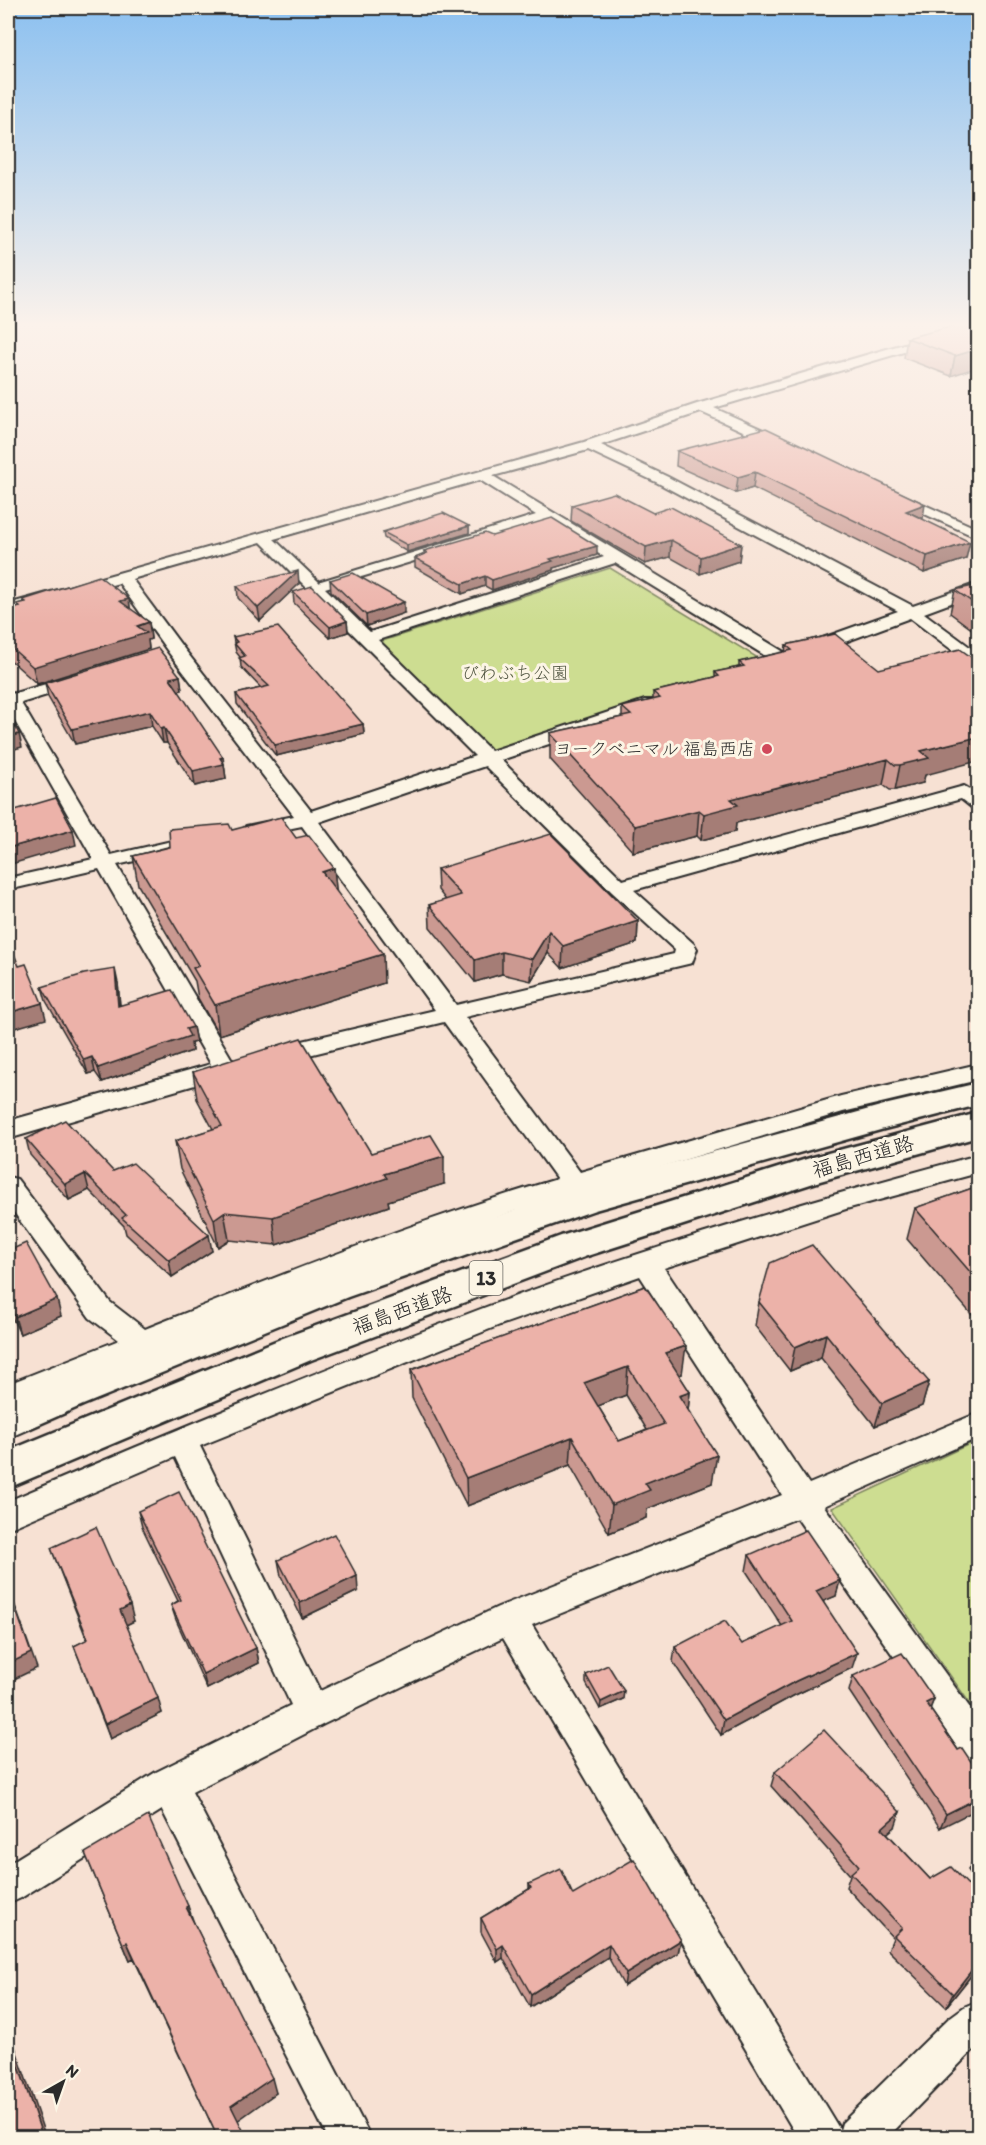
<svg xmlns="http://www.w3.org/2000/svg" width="986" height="2145" viewBox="0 0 986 2145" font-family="Itim,'Klee One',sans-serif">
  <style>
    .green { fill: #cddd91; stroke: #7c845e; stroke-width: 1.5 }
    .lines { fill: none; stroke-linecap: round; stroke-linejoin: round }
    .street-casing { stroke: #2b2b2b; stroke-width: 4 }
    .highway-casing { stroke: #2b2b2b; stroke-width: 5 }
    .street { fill: #fcf5e5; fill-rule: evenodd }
    .highway { fill: #fcf5e5; fill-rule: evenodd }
    .wall { fill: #cb9991; stroke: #2b2b2b; stroke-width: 1.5; fill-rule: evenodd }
    .shaded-wall { fill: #a57d76; stroke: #2b2b2b; stroke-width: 1.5 }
    .building { fill: #ecb2a9; stroke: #2b2b2b; stroke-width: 1.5; fill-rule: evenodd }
    .poi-dot { fill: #d1495b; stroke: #fcf5e5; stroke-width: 2 }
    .labels { text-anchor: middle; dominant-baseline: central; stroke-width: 6; stroke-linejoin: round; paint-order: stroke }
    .far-park-label { font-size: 18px; fill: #545844; stroke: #fcf5e5 }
    .far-poi-label { font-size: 18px; fill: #2b2b2b; stroke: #fcf5e5; text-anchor: end }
    .shield { fill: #fcf5e5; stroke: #6a6863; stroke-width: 1.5 }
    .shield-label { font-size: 20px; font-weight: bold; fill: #2b2b2b }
    .street-label { font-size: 21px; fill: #2b2b2b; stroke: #fcf5e5 }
  </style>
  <rect width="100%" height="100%" fill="#f7e1d3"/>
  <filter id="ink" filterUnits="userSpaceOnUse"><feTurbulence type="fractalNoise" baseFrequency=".0167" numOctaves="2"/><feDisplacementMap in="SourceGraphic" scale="12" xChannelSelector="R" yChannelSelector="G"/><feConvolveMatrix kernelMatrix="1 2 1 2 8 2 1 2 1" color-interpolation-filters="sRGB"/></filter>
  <g filter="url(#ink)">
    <g class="green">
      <polygon points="610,568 763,661 491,757 373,644"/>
      <polygon points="978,1440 978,1715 832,1508"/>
    </g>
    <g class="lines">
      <defs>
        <g id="street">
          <path d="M973,324h5v6l-264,78 74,33 2,3 -2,3h-10l-77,-35 -100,33 67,32 245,129 65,-23v10l-54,20 54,40v13l-6,-1 -62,-47 -95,35h-12l-2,-4 2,-4 95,-34 -240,-128 -70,-33 -95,26 296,179 3,4 -3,4h-12l-162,-100 -237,77 113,111 154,-51h12l3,4 -3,4 -156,52 122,120 341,-94 14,8v15l-7,-2 -10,-8 -327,91 60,54 3,5 -5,14 -227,54 115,155 261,-76 137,-32v16l-135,32 -329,99 -201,73 -305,125v-25l111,-44 -29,-22 -82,-114v-27l9,2 93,123 35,27c136,-54 272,-109 412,-150l-113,-157 -168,41 -8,-2 -4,-6 4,-6 167,-39 -133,-184 -49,10 -7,-2 -3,-4 3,-4 48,-10 -125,-163 -50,-70 -111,31v-10l576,-162 113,-38zM480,480l56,35 -215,66 -1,2 -46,-44zM546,521l58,36 -234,75 -45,-44zM261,542l214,214 -164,55 -130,-166 -49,-66zM485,766l127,126 63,58 -1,4 -218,51 -137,-183z"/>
          <polygon points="896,492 978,529 978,538 891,499 889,496 891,493"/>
          <polygon points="77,675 83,676 86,680 83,684 21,703 111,855 189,837 196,839 199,843 196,847 117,865 237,1068 233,1074 8,1139 8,1121 211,1064 99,869 8,890 8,878 93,859 8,709 8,695"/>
          <path d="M978,1155v18l-132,36 -182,59 145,216 169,-71v25l-154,68 154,213v46l-12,-5 -169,-242 -265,107 308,505 2,-7 107,-105 15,-11 14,-6v44l-91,93h-89l-295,-500 -179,86 -132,68 179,346h-43l-166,-328 -141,88 -13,6v-40l148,-92 135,-67 -116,-248 -167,72v-28c155,-66 312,-131 470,-191 162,-61 333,-110 500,-155zM640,1276l142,219 -284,112 -178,84 -120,-245 300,-121z"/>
        </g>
        <g id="highway">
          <polygon points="978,1083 978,1105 884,1129 595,1210 348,1297 83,1405 8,1438 8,1403 55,1381 322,1277 573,1190 884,1105"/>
          <polygon points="978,1113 978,1137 820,1181 587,1256 311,1360 8,1488 8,1451 283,1338 561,1236 813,1157"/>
        </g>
      </defs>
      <use href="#street" class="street-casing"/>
      <use href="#highway" class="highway-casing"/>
      <use href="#street" class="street"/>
      <use href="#highway" class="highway"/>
    </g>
    <g class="wall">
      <polygon points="962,324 951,376 904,358 907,338"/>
      <polygon points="677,451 922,519 966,559 924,573 753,488 736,493 676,466"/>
      <polygon points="572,505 653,513 741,544 739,561 700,574 670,557 645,564 571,521"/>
      <polygon points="469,526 469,533 407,552 384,538 383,532"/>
      <polygon points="492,536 597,555 553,568 553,570 492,590 485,586 462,594 415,567 415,558 424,555 424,551"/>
      <polygon points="330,580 404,613 367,626 331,591"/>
      <polygon points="299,584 260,621 238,598 237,586"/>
      <polygon points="978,585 978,632 977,633 950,613 955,590"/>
      <polygon points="293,592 347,621 348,632 330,638 294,603"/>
      <polygon points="129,599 130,609 149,622 151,639 148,640 149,649 37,684 8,658 8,610 18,607 17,604 24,602 23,600"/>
      <polygon points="835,634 925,775 923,783 895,790 890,790 883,785 736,823 735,832 701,840 697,836 633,852 550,759 550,733 622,717 622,707 653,700 653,692 715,677 715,672 739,667 739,662 785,652 786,645"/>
      <polygon points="233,637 363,724 364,734 276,756 237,704 236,694 261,688 241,667 240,657 236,652"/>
      <polygon points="180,676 182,690 178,691 224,764 226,779 195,786 167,743 163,743 152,726 75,744 48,697 45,683"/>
      <polygon points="232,830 296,838 334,868 336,892 384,983 219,1035 198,998 195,981 138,885 133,856"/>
      <polygon points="437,869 638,921 637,943 562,968 548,953 531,981 502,974 475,982 430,927 429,905 446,900 438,890"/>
      <polygon points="118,983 120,1005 193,1027 196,1042 191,1043 192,1051 102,1082 95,1072 88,1074 46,1001 42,987"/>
      <polygon points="193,1072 371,1153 444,1184 388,1201 389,1206 276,1245 229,1240 218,1247 180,1169 175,1141 213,1129 197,1099"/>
      <polygon points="26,1139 113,1171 212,1251 172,1277 126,1234 124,1226 89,1190 69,1200 30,1155"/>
      <polygon points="978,1186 978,1322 907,1239 915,1208"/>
      <polygon points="8,1251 61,1316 20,1334 8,1309"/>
      <path d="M645,1286l37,88 -3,1 11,17 -2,18 24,73 -65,26 -1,9 -37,15 -39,-68 -103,41 -55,-108 -1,-28zM626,1395l21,35 -28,11 -21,-35z"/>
      <polygon points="759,1302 929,1382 922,1406 875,1426 821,1358 790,1371 755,1326"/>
      <polygon points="138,1511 256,1648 259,1663 207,1689 176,1620 171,1605 178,1601 142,1527"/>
      <polygon points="51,1548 134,1621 126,1625 162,1713 110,1739 74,1646 87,1640"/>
      <polygon points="749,1555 840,1580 836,1596 823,1601 852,1668 793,1696 721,1735 673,1662 675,1647 742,1644 782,1626 746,1571"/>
      <polygon points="278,1560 358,1591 302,1618 281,1576"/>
      <polygon points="586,1675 623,1699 600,1709 586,1683"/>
      <polygon points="853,1676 934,1699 930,1709 958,1750 978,1772 940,1828 849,1691"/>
      <polygon points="775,1772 895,1827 887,1833 930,1879 971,1888 977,1883 968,1870 975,1856 978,1854 978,1967 946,2007 888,1950 893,1938 846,1887 850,1875 771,1786"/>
      <polygon points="85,1853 193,1921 276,2093 216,2134 134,1959 130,1961"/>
      <polygon points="529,1884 573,1895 681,1940 678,1953 624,1986 608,1957 530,2007 503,1958 497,1962 481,1932 481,1918 529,1889"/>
    </g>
    <g class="shaded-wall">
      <polygon points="978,349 978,367 951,376 955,356"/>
      <polygon points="755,472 753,488 736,493 738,477"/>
      <polygon points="925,504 923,519 906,511"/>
      <polygon points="469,526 469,533 407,552 407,545"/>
      <polygon points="671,540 670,557 645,564 646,547"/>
      <polygon points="970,542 966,559 924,573 927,556"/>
      <polygon points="741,544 739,561 700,574 701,557"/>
      <polygon points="597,546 597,555 553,568 553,570 492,590 492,580 550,559"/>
      <polygon points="298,571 299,584 260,621 258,608"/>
      <polygon points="485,576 485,586 462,594 462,584"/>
      <polygon points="129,599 131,615 120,601"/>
      <polygon points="404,602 404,613 367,626 366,615"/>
      <polygon points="347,621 348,632 330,638 330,627"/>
      <polygon points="149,622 151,639 148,640 149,649 37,684 33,667"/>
      <polygon points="180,676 182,690 172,692 170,678"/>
      <polygon points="150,711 152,726 75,744 72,729"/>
      <polygon points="363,724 364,734 276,756 275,745"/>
      <polygon points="164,728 167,743 163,743 161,729"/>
      <polygon points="19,734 22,747 8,751 8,737"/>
      <polygon points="978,737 978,761 925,775 923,783 895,790 900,765 921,751"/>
      <polygon points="223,757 226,779 195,786 193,771"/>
      <polygon points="888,759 883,785 736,823 735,832 701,840 704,814 731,799"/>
      <polygon points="699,810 697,836 633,852 635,826"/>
      <polygon points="73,830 76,845 8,865 8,848"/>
      <polygon points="334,868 337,897 322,872"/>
      <polygon points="638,921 637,943 562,968 563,946"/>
      <polygon points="549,931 548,953 531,981 532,959"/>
      <polygon points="502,952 502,974 475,982 475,960"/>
      <polygon points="383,954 384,983 219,1035 215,1005"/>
      <polygon points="115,969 118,983 121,1021 118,1006"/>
      <polygon points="42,1003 46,1019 8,1030 8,1013"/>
      <polygon points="193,1027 196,1042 191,1043 192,1051 102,1082 98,1068 186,1029"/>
      <polygon points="92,1057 95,1072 88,1074 84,1060"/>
      <polygon points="444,1156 444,1184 388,1201 389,1206 276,1245 273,1217 384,1174"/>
      <polygon points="85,1174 89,1190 69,1200 65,1184"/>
      <polygon points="224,1212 229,1240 218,1247 214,1219"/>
      <polygon points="209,1235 212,1251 172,1277 169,1260"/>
      <polygon points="57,1299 61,1316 20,1334 15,1317"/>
      <polygon points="826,1334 821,1358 790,1371 795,1347"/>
      <polygon points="686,1346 682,1374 662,1382 665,1353"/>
      <polygon points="628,1367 626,1395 583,1412 584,1383"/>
      <polygon points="929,1382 922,1406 875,1426 882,1403"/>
      <polygon points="690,1392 687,1420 679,1396"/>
      <polygon points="572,1437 570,1465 467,1506 466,1478"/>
      <polygon points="717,1455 712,1483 647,1509 646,1518 609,1533 612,1505 645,1483"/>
      <polygon points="357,1576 358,1591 302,1618 300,1603"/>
      <polygon points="840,1580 836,1596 812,1606 816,1591"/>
      <polygon points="8,1586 37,1668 8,1682"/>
      <polygon points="130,1605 134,1621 124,1626 120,1610"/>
      <polygon points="256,1648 259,1663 207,1689 203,1674"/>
      <polygon points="857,1653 852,1668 793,1696 721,1735 724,1720 796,1681"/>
      <polygon points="624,1691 623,1699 600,1709 601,1702"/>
      <polygon points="158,1698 162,1713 110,1739 105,1724"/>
      <polygon points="934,1699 928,1714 926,1703"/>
      <polygon points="978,1798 978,1809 940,1828 946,1814"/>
      <polygon points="900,1812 895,1827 877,1842 882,1828"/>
      <polygon points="188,1906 194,1923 186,1907"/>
      <polygon points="681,1940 678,1953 624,1986 626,1974"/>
      <polygon points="127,1942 134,1959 130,1961 123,1944"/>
      <polygon points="609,1944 608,1957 530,2007 531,1994"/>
      <polygon points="503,1945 503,1958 497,1962 497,1949"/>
      <polygon points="978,1962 978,1967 946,2007 953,1994"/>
      <polygon points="8,2026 46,2138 43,2138 8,2035"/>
      <polygon points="272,2078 276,2093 237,2121 231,2106"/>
    </g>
    <g class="building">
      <polygon points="962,324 978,324 978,349 955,356 907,338"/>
      <polygon points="766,428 925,504 906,511 970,542 927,556 755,472 738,477 677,451"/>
      <polygon points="614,493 653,513 671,507 741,544 701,557 671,540 646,547 572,505"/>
      <polygon points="443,513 469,526 407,545 383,532"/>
      <polygon points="552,518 597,546 550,559 553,561 492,580 485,576 462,584 415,558 427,553 424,551 485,533 492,536"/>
      <polygon points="298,571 258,608 237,586"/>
      <polygon points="353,573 404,602 366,615 330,580"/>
      <polygon points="99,576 129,599 120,601 149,622 137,626 147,633 33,667 8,645 8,610 20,607 17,604 26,602 23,600"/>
      <polygon points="978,585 978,606 955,590"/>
      <polygon points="312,586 347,621 330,627 293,592"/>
      <polygon points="278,627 363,724 275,745 236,694 269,686 239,658 245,656 234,643 237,642 233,637"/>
      <polygon points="835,634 879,669 960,649 978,662 978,737 921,751 929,758 900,765 895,765 888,759 731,799 738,805 704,814 699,810 635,826 550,733 631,715 622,707 660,698 653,692 719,676 715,672 744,666 739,662 792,650 786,645"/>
      <polygon points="158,648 180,676 170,678 223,757 220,758 224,764 193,771 164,728 161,729 150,711 72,729 45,683"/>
      <polygon points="8,712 19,734 8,737"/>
      <polygon points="56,798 73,830 8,848 8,812"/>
      <polygon points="281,817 296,838 309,835 334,868 322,872 383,954 215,1005 193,968 199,966 133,856 170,847 169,829 229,824 232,830"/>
      <polygon points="551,834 638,921 563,946 549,931 532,959 502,952 475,960 429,905 461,895 437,869"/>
      <polygon points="8,939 19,966 26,964 42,1003 8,1013"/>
      <polygon points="115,969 118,1006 172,990 193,1027 186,1029 190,1036 98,1068 92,1057 84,1060 42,987 84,974"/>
      <polygon points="301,1038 371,1153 431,1135 444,1156 384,1174 387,1178 273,1217 224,1212 214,1219 175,1141 222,1126 193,1072"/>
      <polygon points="65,1120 113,1171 133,1163 209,1235 169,1260 122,1218 126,1215 85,1174 65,1184 26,1139"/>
      <polygon points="978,1186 978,1281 915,1208"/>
      <polygon points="26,1243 57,1299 15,1317 8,1303 8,1251"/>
      <polygon points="812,1245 929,1382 882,1403 826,1334 795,1347 759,1302 770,1263"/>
      <path d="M645,1286l41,60 -21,7 25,39 -11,4 38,59 -72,28 5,7 -38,15 -40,-68 -106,41 -55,-108zM628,1367l36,57 -45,17 -35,-58z"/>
      <polygon points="179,1492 256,1648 203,1674 171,1605 181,1600 138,1511"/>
      <polygon points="96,1527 130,1605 120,1610 158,1698 105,1724 74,1646 88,1639 51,1548"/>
      <polygon points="806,1530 840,1580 816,1591 857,1653 796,1681 724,1720 675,1647 725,1621 742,1644 792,1621 749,1555"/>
      <polygon points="334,1534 357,1576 300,1603 278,1560"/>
      <polygon points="8,1587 31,1653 8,1664"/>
      <polygon points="902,1653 934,1699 926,1703 958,1750 962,1748 978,1772 978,1798 946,1814 853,1676"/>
      <polygon points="608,1665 624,1691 601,1702 586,1675"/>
      <polygon points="824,1730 900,1812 882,1828 930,1879 951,1867 971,1888 978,1882 978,1962 953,1994 894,1936 902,1928 851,1873 859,1866 775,1772"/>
      <polygon points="148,1816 188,1906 186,1907 272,2078 231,2106 247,2138 211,2138 216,2134 127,1942 123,1944 85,1853"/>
      <polygon points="978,1854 978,1862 975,1856"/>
      <polygon points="634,1859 681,1940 626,1974 609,1944 531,1994 503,1945 497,1949 481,1918 531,1888 529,1884 561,1869 573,1895"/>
      <polygon points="8,2035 43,2138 8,2138"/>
    </g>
  </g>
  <linearGradient id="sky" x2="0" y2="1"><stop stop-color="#8bc0f0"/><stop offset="0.52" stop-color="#fbf2eb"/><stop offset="1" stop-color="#fbf2eb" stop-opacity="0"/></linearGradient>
  <rect width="986" height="624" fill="url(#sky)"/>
  <circle class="poi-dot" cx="767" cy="749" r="6"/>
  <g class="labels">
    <g class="far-park-label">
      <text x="515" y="673">びわぶち公園</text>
    </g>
    <g class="far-poi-label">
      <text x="755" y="749">ヨークベニマル 福島西店</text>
    </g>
    <rect class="shield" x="469.5" y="1261" width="33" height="34" rx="4.5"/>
    <g class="shield-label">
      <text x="486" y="1278">13</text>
    </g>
    <g class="street-label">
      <text transform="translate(863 1156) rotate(-16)">福島西道路</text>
      <text transform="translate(402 1310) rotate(-20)">福島西道路</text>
    </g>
  </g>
  <rect width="986" height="2145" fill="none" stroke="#fcf5e5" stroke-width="30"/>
  <rect x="15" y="15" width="956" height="2115" fill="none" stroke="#2b2b2b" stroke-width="2" filter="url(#ink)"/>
  <g transform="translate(63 2082) rotate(40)" stroke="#fcf5e5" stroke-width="4.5" paint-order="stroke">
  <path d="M0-4.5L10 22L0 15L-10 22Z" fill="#2b2b2b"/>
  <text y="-9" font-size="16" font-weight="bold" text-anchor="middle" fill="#2b2b2b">N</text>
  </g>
</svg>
